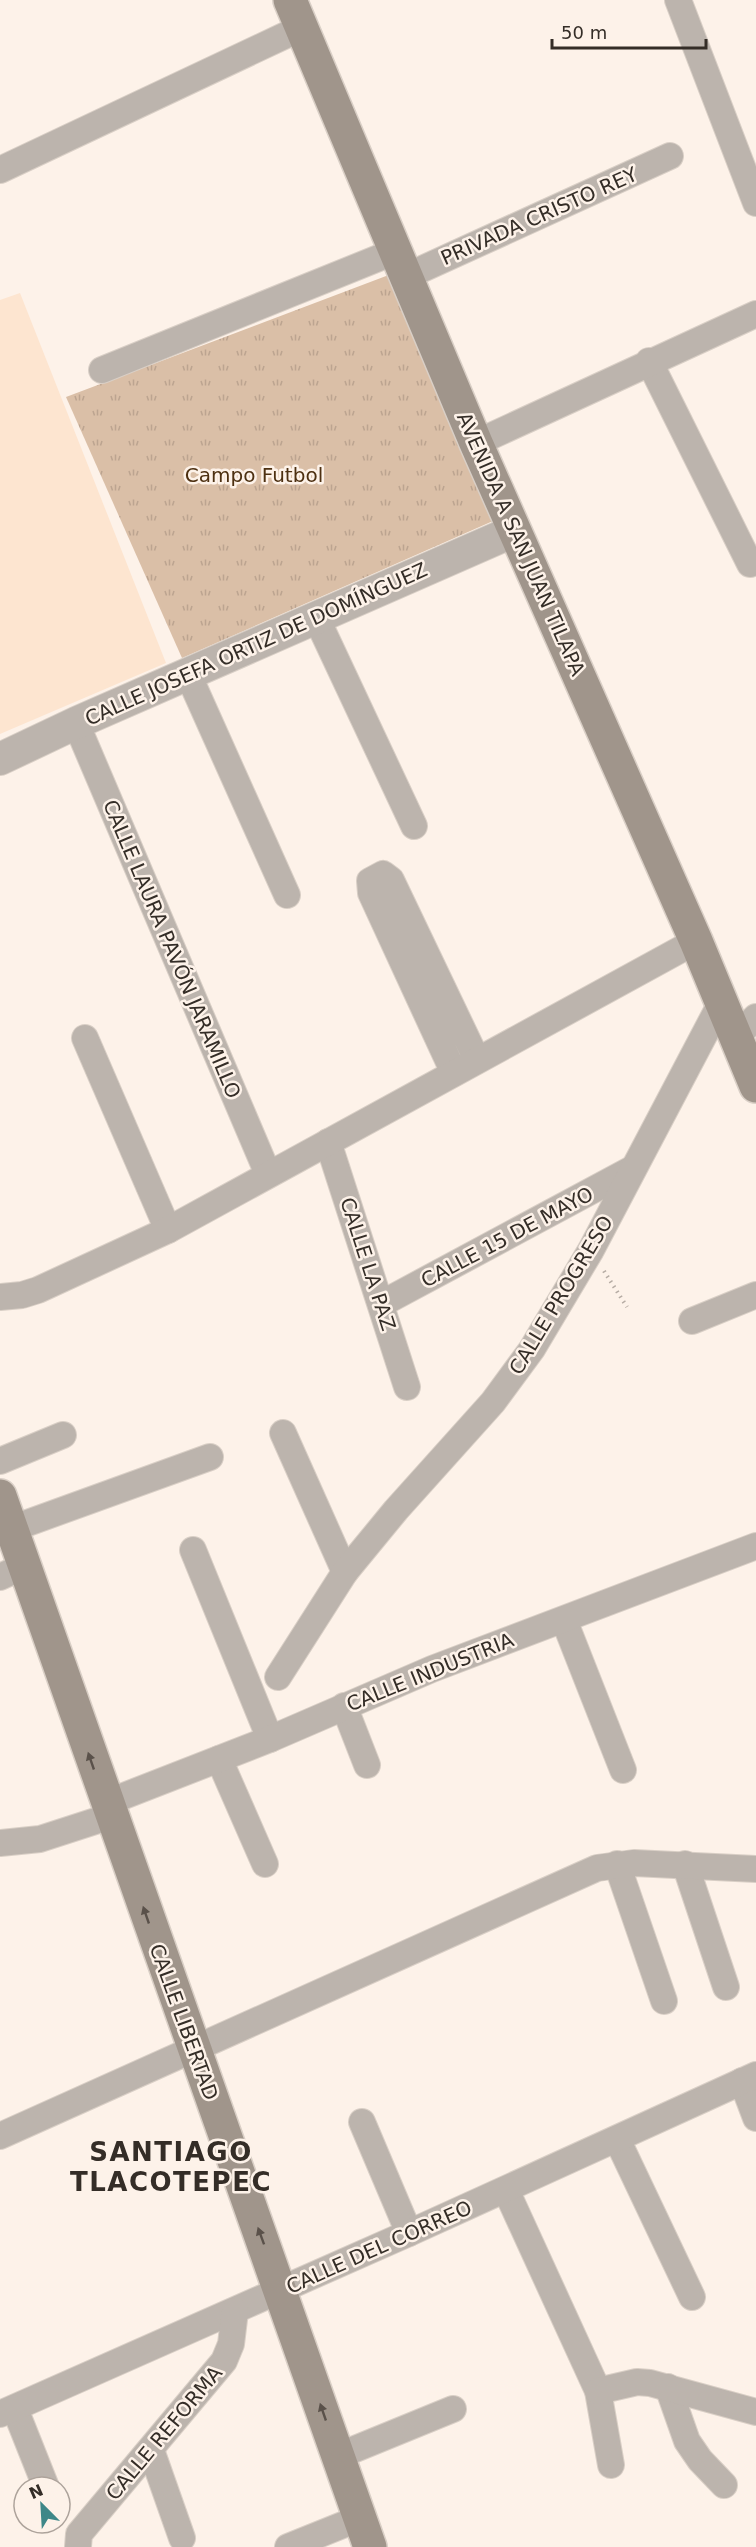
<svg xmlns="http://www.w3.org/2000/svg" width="756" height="2547" viewBox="0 0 756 2547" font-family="'DejaVu Sans',sans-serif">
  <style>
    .built { fill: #fde5d0 }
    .grass { fill: url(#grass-tufts) }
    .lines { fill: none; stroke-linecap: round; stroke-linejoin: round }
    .minor-casing { stroke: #d9cfc6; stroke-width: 28 }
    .tertiary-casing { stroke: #d9cfc6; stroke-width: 34 }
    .secondary-casing { stroke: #d9cfc6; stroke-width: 36 }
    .path { stroke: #b6aca4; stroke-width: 4; stroke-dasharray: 1.5 4.5; stroke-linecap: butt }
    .minor { stroke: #bcb4ad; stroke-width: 26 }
    .tertiary { stroke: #bcb4ad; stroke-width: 32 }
    .secondary { stroke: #a0958b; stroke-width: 33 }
    .oneway { fill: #5a514a }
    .labels { text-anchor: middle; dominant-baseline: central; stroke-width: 5; stroke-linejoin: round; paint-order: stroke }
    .street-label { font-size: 20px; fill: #342d27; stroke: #fdf2e9 }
    .park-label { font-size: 20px; fill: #4d3011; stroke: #fdf2e9 }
    .district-label { font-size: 26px; font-weight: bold; letter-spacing: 1.5px; fill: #342d27; stroke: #fdf2e9 }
  </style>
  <defs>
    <pattern id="grass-tufts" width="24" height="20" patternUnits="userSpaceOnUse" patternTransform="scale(1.5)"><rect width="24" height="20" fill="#dabfa7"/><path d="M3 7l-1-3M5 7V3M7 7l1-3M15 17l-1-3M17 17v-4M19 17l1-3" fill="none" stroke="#bca490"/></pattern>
  </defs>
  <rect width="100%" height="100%" fill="#fdf2e9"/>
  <polygon class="built" points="20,293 166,663 0,734 0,300"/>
  <polygon class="grass" points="394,273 493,521 182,658 66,397"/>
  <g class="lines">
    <defs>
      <g id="minor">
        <polyline points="678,0 756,203"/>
        <polyline points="0,170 303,27"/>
        <polyline points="407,276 670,156"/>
        <polyline points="649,361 750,564"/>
        <polyline points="102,370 396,251"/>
        <polyline points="476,443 756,314"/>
        <polyline points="316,617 414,826"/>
        <polyline points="188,674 287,895"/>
        <polyline points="76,723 268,1174"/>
        <polyline points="85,1038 168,1230"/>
        <polyline points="735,1038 756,1017"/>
        <polyline points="454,1073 371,893 370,881 383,874 391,880 477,1060"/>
        <polyline points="328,1142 407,1387"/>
        <polyline points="0,1297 22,1295 38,1290 168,1230 696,941"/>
        <polyline points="381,1304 632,1169"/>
        <polyline points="692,1321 756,1295"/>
        <polyline points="283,1433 345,1572"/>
        <polyline points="0,1461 63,1435"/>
        <polyline points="11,1529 210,1457"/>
        <polyline points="193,1550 270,1739"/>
        <polyline points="0,1577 24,1566"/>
        <polyline points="564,1620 623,1770"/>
        <polyline points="278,1677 345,1572 396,1510 493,1402 532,1349 591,1250 721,1003"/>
        <polyline points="344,1706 367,1765"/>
        <polyline points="219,1759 265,1864"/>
        <polyline points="106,1803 270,1739 432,1669 756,1546"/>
        <polyline points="0,1843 40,1839 111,1816"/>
        <polyline points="617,1864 664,2001"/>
        <polyline points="685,1864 726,1987"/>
        <polyline points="742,2081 756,2118"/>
        <polyline points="362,2122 409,2233"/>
        <polyline points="0,2136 597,1868 634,1863 756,1869"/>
        <polyline points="617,2139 692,2297"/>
        <polyline points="506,2190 598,2391 611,2465"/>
        <polyline points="668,2387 687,2441 700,2460 724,2485"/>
        <polyline points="598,2391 637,2382 650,2383 756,2412"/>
        <polyline points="15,2409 46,2487"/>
        <polyline points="0,2414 409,2233 756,2075"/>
        <polyline points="151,2450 182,2538"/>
        <polyline points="338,2456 453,2409"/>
        <polyline points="78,2547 79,2534 224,2361 231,2344 235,2311"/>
        <polyline points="288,2547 360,2518"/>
      </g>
      <polyline id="tertiary" points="0,759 76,723 514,531"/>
      <g id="secondary">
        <polyline points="290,0 476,443 696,941 756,1086"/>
        <polyline points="0,1496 370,2547"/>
      </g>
    </defs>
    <use href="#minor" class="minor-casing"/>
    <use href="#tertiary" class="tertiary-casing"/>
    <use href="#secondary" class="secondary-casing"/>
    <polyline class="path" points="604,1271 627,1307"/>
    <use href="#minor" class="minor"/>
    <use href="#tertiary" class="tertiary"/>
    <use href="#secondary" class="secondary"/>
  </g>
  <defs><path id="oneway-solid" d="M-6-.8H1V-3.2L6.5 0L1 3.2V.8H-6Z" transform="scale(1.5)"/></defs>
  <g class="oneway">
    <use href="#oneway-solid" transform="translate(91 1761) rotate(-109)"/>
    <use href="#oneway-solid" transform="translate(146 1915) rotate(-109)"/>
    <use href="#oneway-solid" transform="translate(261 2236) rotate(-110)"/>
    <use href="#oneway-solid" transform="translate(323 2412) rotate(-109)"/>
  </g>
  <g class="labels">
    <g class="street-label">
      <text transform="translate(539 216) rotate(-24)">PRIVADA CRISTO REY</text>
      <text transform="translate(521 544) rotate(66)">AVENIDA A SAN JUAN TILAPA</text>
      <text transform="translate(256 644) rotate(-24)">CALLE JOSEFA ORTIZ DE DOMÍNGUEZ</text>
      <text transform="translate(172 949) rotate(67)">CALLE LAURA PAVÓN JARAMILLO</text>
      <text transform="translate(507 1237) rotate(-28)">CALLE 15 DE MAYO</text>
      <text transform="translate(368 1264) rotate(72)">CALLE LA PAZ</text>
      <text transform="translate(561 1295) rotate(-59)">CALLE PROGRESO</text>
      <text transform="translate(430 1672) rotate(-22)">CALLE INDUSTRIA</text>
      <text transform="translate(184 2022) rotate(70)">CALLE LIBERTAD</text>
      <text transform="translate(379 2247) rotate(-24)">CALLE DEL CORREO</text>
      <text transform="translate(164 2433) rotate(-50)">CALLE REFORMA</text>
    </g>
    <g class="park-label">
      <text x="254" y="475">Campo Futbol</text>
    </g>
    <g class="district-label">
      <text x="171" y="2152">SANTIAGO<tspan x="171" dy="30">TLACOTEPEC</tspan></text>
    </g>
  </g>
  <g transform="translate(42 2505) rotate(336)"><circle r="28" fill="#fdf2e9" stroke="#ada39b" stroke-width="1.5"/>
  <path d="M0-4.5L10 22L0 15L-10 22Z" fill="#3e8788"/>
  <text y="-9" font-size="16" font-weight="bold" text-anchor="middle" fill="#342d27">N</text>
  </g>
  <path d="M552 39v9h154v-9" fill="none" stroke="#342d27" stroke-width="3"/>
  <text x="561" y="39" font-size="18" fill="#342d27" stroke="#fdf2e9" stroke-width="4.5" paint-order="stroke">50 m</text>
</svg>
